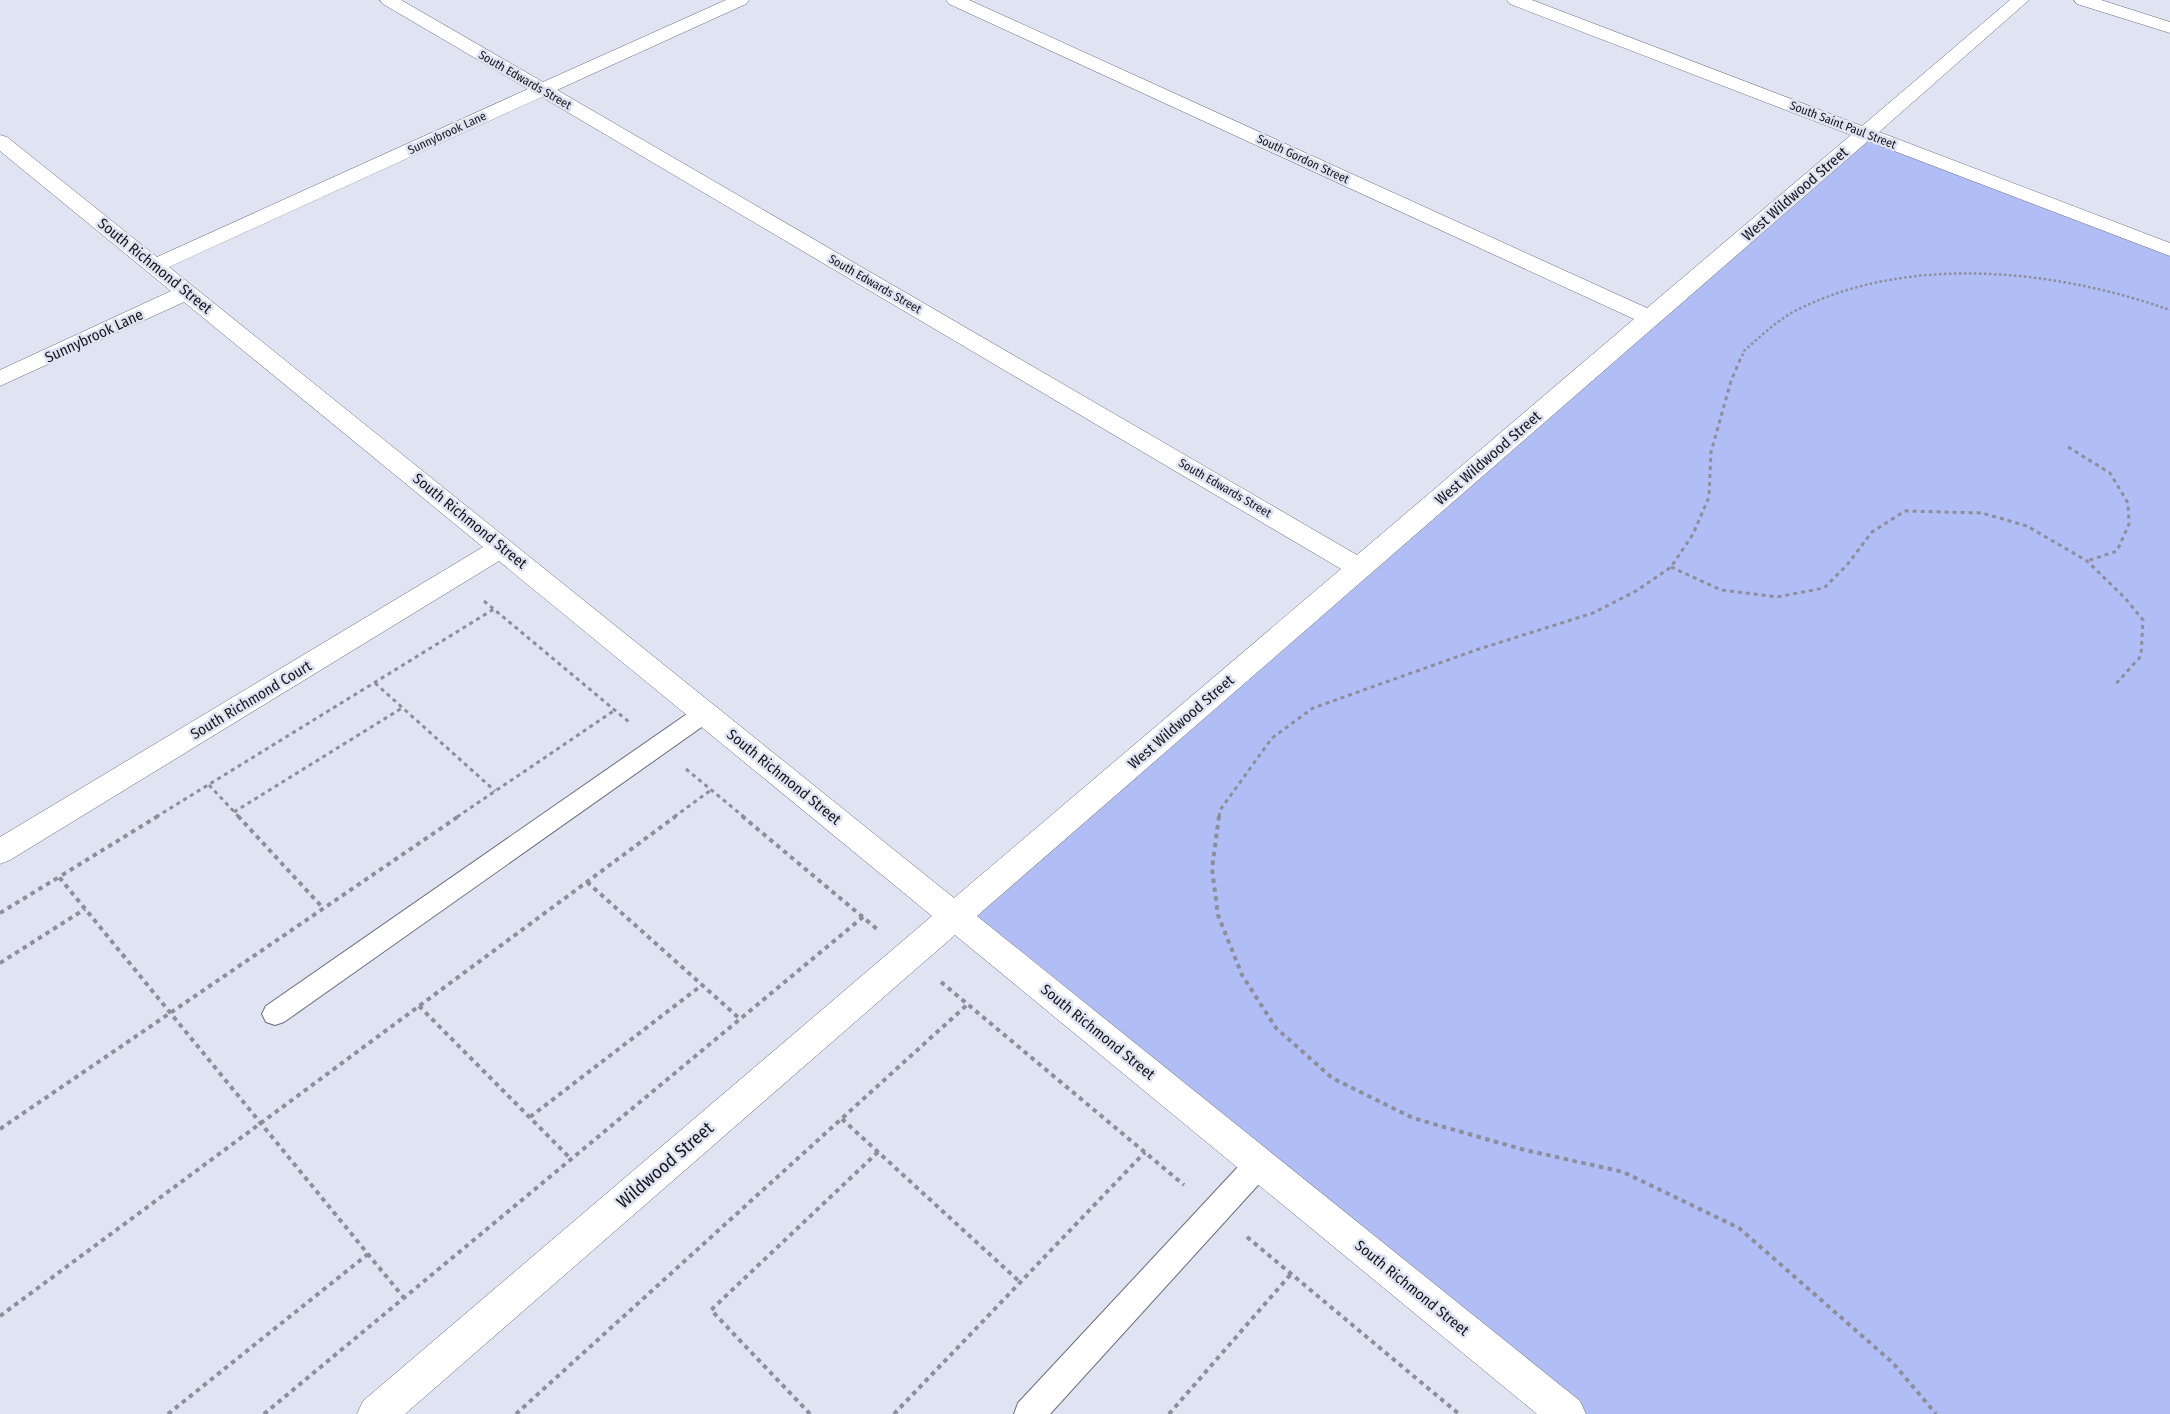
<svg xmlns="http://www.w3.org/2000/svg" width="2170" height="1414" viewBox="0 0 2170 1414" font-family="'Fira Sans Condensed',sans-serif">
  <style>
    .green { fill: #b1bef6 }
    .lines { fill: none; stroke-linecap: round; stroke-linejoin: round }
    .service-casing { stroke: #686b78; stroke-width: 2 }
    .minor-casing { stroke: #686b78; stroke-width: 1 }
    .path-far2 { stroke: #8c8e99; stroke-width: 2.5; stroke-dasharray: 2.5 2.5; stroke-linecap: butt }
    .path-far1 { stroke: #8c8e99; stroke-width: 3; stroke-dasharray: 4 4; stroke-linecap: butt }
    .path { stroke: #8c8e99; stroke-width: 4; stroke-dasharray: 4.5 4.5; stroke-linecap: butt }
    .service { fill: #fff; fill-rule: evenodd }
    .minor { fill: #fff; fill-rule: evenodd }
    .labels { text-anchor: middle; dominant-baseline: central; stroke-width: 5; stroke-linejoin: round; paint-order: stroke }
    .far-street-label { font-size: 12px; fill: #16171c; stroke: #dfe3f2 }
    .street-label { font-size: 15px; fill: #16171c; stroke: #dfe3f2 }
    .near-street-label { font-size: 18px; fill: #16171c; stroke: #dfe3f2 }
  </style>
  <rect width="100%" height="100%" fill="#dfe3f2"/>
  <polygon class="green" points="1865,133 2170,250 2170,1414 1567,1414 955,916"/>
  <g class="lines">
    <defs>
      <g id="service">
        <polygon points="705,704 713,707 716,713 713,719 284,1022 275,1025 266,1022 262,1014 266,1006 697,707"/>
        <polygon points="1259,1151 1269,1155 1273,1164 1269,1173 1050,1414 1014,1414 1018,1403 1249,1155"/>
      </g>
      <g id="minor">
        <path d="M380,0h21l142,82 183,-82h23l-3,4 -189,86 800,465 277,-236 -685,-315 -3,-4h23l678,308 204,-173 -341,-131 -3,-4h25l330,126 148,-126h19l-150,132 291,111v13l-302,-115 -891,775 603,485 6,13h-49l-582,-479 -550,479h-48l6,-13 569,-485 -433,-355 -489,299 -10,4v-27l483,-290 -299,-245 -184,84v-16l171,-79 -171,-140v-16l7,2 150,120 371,-168 -145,-85zM542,97l799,472 -387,329 -785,-631z"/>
        <polygon points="2074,0 2101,0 2170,22 2170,33 2077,4"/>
      </g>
    </defs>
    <use href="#service" class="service-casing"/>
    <use href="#minor" class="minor-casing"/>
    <path class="path-far2" d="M1742,356l2,-5c18,-16 35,-33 57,-43 111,-54 256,-38 369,2"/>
    <g class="path-far1">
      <polyline points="2068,447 2110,473 2128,503 2129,524 2117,551 2087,561"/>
      <polyline points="1671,567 1721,590 1777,597 1824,588 1847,565 1872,532 1905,511 1982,513 2027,526 2087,561 2125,598 2143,620 2141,656 2114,686"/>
      <polyline points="484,601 629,722"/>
      <polyline points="375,683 495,791"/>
      <polyline points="686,769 744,817"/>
      <polyline points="209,785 239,817"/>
      <polyline points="234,812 402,708"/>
      <polyline points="156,817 494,609"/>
      <polyline points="457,817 615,710"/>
      <polyline points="674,817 711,790"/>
      <polyline points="1219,817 1220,810 1272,738 1313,708 1476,650 1593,613 1636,591 1671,567 1693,534 1709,497 1711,452 1731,381 1742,355"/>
    </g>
    <g class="path">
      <polyline points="158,816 59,877 404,1298"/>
      <polyline points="238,816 323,908"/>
      <polyline points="742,816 877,929"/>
      <polyline points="1219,816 1212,869 1218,915 1242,975 1276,1028 1332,1078 1413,1118 1521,1149 1623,1172 1739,1228 1893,1363 1936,1414"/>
      <polyline points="587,882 740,1019"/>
      <polyline points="0,913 59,877"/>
      <polyline points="0,963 85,909"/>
      <polyline points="941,982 1184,1185"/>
      <polyline points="419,1006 571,1159"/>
      <polyline points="530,1117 702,985"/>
      <polyline points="842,1119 1021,1283"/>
      <polyline points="0,1129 459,816"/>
      <polyline points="1247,1237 1459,1414"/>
      <polyline points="0,1316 676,816"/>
      <polyline points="168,1414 368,1254"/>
      <polyline points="264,1414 863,917"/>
      <polyline points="516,1414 968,1004"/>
      <polyline points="810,1414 711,1310 878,1152"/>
      <polyline points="894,1414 1145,1152"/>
      <polyline points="1169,1414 1291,1274"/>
    </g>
    <use href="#service" class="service"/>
    <use href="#minor" class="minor"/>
  </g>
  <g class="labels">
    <g class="far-street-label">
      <text transform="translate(525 80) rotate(30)">South Edwards Street</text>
      <text transform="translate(1843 125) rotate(21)">South Saint Paul Street</text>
      <text transform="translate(447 133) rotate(-25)">Sunnybrook Lane</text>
      <text transform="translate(1303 159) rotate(25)">South Gordon Street</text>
      <text transform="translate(875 284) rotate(30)">South Edwards Street</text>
      <text transform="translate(1225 488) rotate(30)">South Edwards Street</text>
    </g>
    <g class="street-label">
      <text transform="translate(1795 194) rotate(-41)">West Wildwood Street</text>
      <text transform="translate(155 266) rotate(39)">South Richmond Street</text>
      <text transform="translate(94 336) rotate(-25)">Sunnybrook Lane</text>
      <text transform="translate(1488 458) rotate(-41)">West Wildwood Street</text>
      <text transform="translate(470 521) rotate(39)">South Richmond Street</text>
      <text transform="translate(251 700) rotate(-31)">South Richmond Court</text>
      <text transform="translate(1181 722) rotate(-41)">West Wildwood Street</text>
      <text transform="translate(784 777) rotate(39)">South Richmond Street</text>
      <text transform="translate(1098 1032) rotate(39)">South Richmond Street</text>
      <text transform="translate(1412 1288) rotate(39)">South Richmond Street</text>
    </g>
    <g class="near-street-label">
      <text transform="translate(665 1165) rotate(-41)">Wildwood Street</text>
    </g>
  </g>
</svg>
